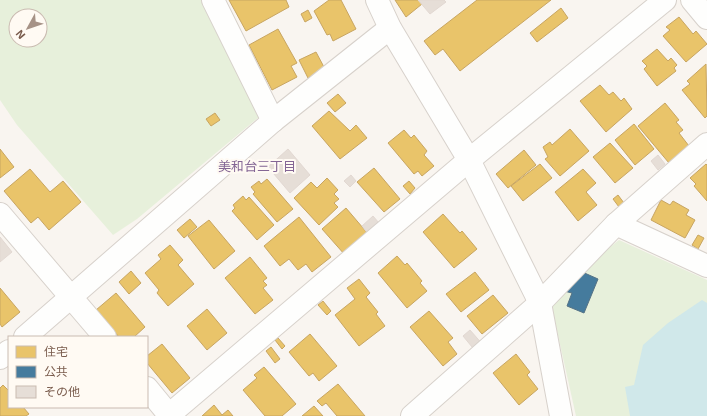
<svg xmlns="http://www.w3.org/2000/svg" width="707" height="416" viewBox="0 0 707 416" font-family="'Exo 2','Noto Sans JP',sans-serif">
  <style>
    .green { fill: #e7f0db; fill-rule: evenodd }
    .water { fill: #d0e8ea }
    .homes { fill: #e9c46a; stroke: #c8a561 }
    .public { fill: #457b9d; stroke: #557285 }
    .building { fill: #e6ded7; stroke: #e2d8d2 }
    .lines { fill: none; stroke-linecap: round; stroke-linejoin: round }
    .street-casing { stroke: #d7d1cb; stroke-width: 24 }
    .street { stroke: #fefefd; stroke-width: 22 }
    .labels { text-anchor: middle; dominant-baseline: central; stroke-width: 4; stroke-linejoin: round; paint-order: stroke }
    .neighbourhood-label { font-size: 13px; fill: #846695; stroke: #fffaf3 }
  </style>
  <rect width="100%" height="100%" fill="#f9f5f0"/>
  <g class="green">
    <path d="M0,0h201l58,117 -122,102 -24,16 -96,-110 -17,-25zM16,16h24v24h-24z"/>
    <polygon points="619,240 707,280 707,416 576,416 551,304 581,270"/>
  </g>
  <polygon class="water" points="702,300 707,303 707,416 630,416 625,387 634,385 643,345 668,323"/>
  <g class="homes">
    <polygon points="229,0 286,0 289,7 246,31"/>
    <polygon points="329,0 341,0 356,29 333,41 330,34 327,35 314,11"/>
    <polygon points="395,0 418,0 422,4 406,17"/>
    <polygon points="477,0 551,0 460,71 443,49 435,55 424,41"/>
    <polygon points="561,8 568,18 537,42 530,33"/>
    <polygon points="308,10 312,18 305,22 301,14"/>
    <polygon points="679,17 693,34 696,31 707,44 686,62 663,36 670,30 666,27"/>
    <polygon points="278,29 297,63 291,66 297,77 272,90 249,45"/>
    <polygon points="657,49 668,61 671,58 677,65 674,68 676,71 657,86 644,69 647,66 642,61"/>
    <polygon points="316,52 325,69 308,78 299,60"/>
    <polygon points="706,64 707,116 705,118 682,90 690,84 687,81"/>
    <polygon points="600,85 609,95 613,92 621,101 624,98 632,109 606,132 580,101"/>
    <polygon points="338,94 346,103 335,112 327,103"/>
    <polygon points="665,103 679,120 676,122 683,130 679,133 689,146 669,163 638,126"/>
    <polygon points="329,111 350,131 356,125 367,138 340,159 312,126"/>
    <polygon points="215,113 220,120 211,126 206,119"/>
    <polygon points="634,124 654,149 635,165 615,140"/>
    <polygon points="570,129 589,151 560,176 545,159 548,157 543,147 550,142 552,145"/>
    <polygon points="404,130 411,138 414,135 427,151 424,155 434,166 422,176 418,171 414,174 388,143"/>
    <polygon points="610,143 633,168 615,183 593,157"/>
    <polygon points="0,149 14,167 0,178"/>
    <polygon points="524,150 536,165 508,188 496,174"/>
    <polygon points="540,164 552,178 523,201 511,186"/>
    <polygon points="706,164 707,165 707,201 694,186 696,184 690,178"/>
    <polygon points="374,168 400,199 384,212 357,182"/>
    <polygon points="30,169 50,192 63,181 81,202 49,230 38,217 31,223 4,191"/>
    <polygon points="583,169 596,183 586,192 597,205 578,221 555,192"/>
    <polygon points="327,178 338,190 334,194 339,199 334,203 338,207 319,225 294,198 311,182 317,188"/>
    <polygon points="267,179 293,209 277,222 253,194 255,192 251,187 259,181 261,184"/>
    <polygon points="409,181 415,188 410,194 403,186"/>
    <polygon points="618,195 624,203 619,207 613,199"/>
    <polygon points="243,196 246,200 249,197 274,225 257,240 232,211 235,208 233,205"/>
    <polygon points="661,200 670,205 673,201 689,210 686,215 695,220 685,238 651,220"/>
    <polygon points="346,208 369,235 345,255 322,229"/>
    <polygon points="443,214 460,233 462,231 477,249 454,268 423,232"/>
    <polygon points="299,217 331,257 312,272 306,264 298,270 289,259 280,266 264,246"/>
    <polygon points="190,219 197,227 184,238 177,230"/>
    <polygon points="209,220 235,251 214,269 188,236"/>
    <polygon points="698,235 704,238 698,249 692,245"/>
    <polygon points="170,245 183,260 178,265 194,284 168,306 157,293 159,290 145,273 161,259 158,255"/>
    <polygon points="397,256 405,265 407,263 422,281 420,283 427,291 407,308 378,273"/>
    <polygon points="250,257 267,278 263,281 267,285 263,288 273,300 255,314 225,278"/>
    <polygon points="131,271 141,283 129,294 119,282"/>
    <polygon points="475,272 489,290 461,312 446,294"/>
    <polygon points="359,279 370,293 366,297 378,312 376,314 385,326 359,346 335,315 355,299 347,288"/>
    <polygon points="0,288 20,312 2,327 0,324"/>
    <polygon points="116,293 145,327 134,337 119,337 96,310"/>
    <polygon points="493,295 508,313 482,334 467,316"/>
    <polygon points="323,301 331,311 327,315 318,305"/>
    <polygon points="207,309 227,333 207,350 187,326"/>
    <polygon points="429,311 453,338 448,342 457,354 443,366 410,327"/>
    <polygon points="310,334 337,366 319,381 313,373 309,376 289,352"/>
    <polygon points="278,338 285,346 282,349 275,340"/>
    <polygon points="162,344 190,378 172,393 147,363 147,356"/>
    <polygon points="271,347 280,359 275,363 266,351"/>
    <polygon points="516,354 530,372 527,375 538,389 519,405 493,373"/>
    <polygon points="264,367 296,404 282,416 265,416 243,390 257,378 254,375"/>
    <polygon points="338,384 365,416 337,416 326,403 322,406 317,401"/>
    <polygon points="3,385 9,391 9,407 23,407 29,414 26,416 0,416 0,388"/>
    <polygon points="214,405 222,415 228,410 233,416 202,416"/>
    <polygon points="314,406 323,416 302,416"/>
  </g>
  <polygon class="public" points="580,271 598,279 584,313 567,306 572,293 564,291 569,281 575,283"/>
  <g class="building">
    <polygon points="418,0 444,0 446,2 430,14"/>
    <polygon points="288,149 310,175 290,193 268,167"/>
    <polygon points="658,155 665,164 658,170 651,161"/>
    <polygon points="351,175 356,181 350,187 344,181"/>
    <polygon points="373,216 385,230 369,235 362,226"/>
    <polygon points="0,237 12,252 0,262"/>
    <polygon points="470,330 484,346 477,353 463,336"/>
  </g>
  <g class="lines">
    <defs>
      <g id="street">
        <polyline points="213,0 273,121"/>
        <polyline points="377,0 390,28 469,160 540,303 561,416"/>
        <polyline points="692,0 707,18"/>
        <polyline points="0,214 105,337"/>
        <polyline points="616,224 707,266"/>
        <polyline points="25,337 273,121 390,28"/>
        <polyline points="0,358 9,351"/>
        <polyline points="147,388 170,416"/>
        <polyline points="169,415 469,160 665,0"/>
        <polyline points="412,416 540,303 616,224 707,144"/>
      </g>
    </defs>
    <use href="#street" class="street-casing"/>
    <use href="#street" class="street"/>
  </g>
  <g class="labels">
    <g class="neighbourhood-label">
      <text x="257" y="166">美和台三丁目</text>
    </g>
  </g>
  <rect x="8" y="336" width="140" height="72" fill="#fffaf3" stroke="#cabbb1"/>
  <rect x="16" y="346" width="20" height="12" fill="#e9c46a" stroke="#cabbb1"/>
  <text x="44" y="356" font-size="12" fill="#7a5c4d">住宅</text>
  <rect x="16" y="366" width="20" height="12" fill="#457b9d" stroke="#cabbb1"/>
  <text x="44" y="376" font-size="12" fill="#7a5c4d">公共</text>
  <rect x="16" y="386" width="20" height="12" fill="#e6ded7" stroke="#cabbb1"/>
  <text x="44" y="396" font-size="12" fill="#7a5c4d">その他</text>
  <g transform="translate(28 28) rotate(230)"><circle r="19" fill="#fffaf3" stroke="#cabbb1"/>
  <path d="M0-3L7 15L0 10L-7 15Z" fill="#a69286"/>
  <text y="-6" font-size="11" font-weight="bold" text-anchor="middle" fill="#7a5c4d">N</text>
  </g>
</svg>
